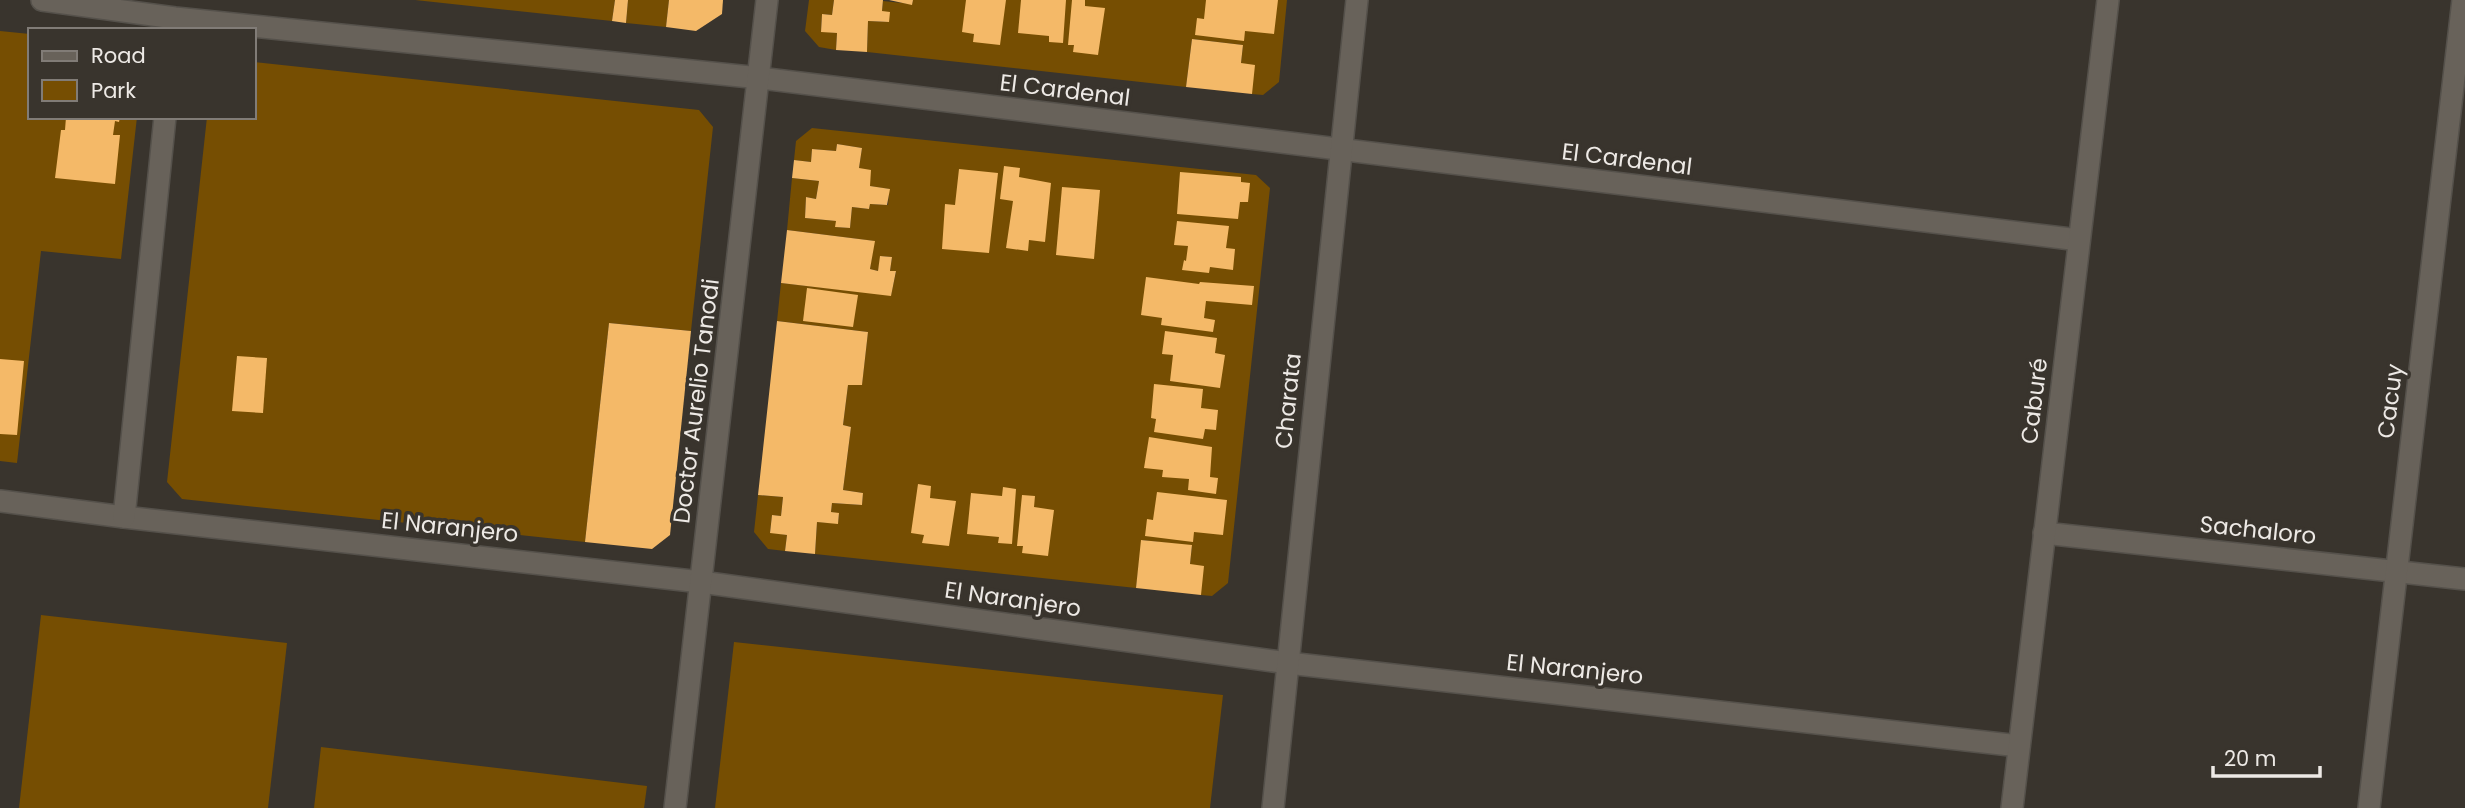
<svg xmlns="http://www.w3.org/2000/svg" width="2465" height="808" viewBox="0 0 2465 808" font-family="Poppins,sans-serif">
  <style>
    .green { fill: #764e02 }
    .building { fill: #f4b968 }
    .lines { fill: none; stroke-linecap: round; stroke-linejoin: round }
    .street-casing { stroke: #55514b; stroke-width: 24 }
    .street { stroke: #68625a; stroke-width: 21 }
    .labels { text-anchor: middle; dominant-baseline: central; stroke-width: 7; stroke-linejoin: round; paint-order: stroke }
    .street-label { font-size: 23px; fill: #ede9e5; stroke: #39342d }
  </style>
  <rect width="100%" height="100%" fill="#39342d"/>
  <g class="green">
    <polygon points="415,0 615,0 612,21"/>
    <polygon points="628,0 669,0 666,27 626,23"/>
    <polygon points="809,0 834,0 832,15 822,14 821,31 837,33 836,50 819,47 805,31"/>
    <polygon points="913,0 1287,0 1279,82 1263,95 1252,94 1241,63 1243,45 1192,39 1186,87 867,52 868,21 889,22 882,11 883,1 912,4"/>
    <polygon points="0,31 30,34 30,117 137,117 121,259 41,251 17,463 0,461"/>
    <polygon points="254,62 699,110 713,127 691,331 609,323 585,542 182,499 167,482 207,117 254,117"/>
    <polygon points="812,128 1256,175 1270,188 1228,583 1212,596 1201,595 1190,564 1192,546 1142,540 1136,588 815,554 817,522 838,523 839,514 831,512 832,503 862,505 863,493 843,490 851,427 843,425 848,385 862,384 868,332 777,321 781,283 891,295 896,272 890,271 892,257 881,256 878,271 870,269 874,241 787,230 792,178 819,181 816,199 806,197 805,218 836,221 836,227 850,228 852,207 869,209 870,204 888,205 889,189 870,186 859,168 862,148 837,144 836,151 812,149 811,162 794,160 796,141"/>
    <polygon points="758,495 783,497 781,516 772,515 770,532 787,535 785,551 768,549 754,532"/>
    <polygon points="41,615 287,643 268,808 19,808"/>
    <polygon points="734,642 1223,695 1210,808 715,808"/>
    <polygon points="321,747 647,786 644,808 314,808"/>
  </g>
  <g class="building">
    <polygon points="615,0 628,0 626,23 612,21"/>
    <polygon points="669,0 723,0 722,14 696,31 666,27"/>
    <polygon points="834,0 883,0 882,11 890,12 889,22 868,21 867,52 836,50 837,33 821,32 822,14 832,15"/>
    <polygon points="889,0 913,0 912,5"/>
    <polygon points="966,0 1006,0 1000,45 973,42 974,34 962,32"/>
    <polygon points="1021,0 1066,0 1063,43 1049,42 1049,36 1018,33"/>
    <polygon points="1072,0 1085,0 1085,6 1105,8 1098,55 1073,52 1074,45 1068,45"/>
    <polygon points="1206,0 1278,0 1274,34 1245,31 1244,41 1195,35 1197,18 1204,19"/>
    <polygon points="1192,39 1243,45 1241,63 1255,65 1252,94 1186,87"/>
    <polygon points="66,117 120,117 119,122 115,121 113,135 120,135 115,184 55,178 61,130 65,130"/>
    <polygon points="837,144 862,148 859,168 871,170 870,186 890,189 887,205 870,204 869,209 852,207 850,228 835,227 836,221 805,218 806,197 816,199 819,181 792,178 794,160 811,162 812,149 836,151"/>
    <polygon points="1004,166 1020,168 1019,177 1051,183 1045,242 1029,240 1028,251 1006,248 1013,201 1000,199"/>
    <polygon points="959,169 998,173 989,253 942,249 945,204 955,205"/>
    <polygon points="1180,172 1241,177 1241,182 1250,183 1248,202 1240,202 1238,219 1177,214"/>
    <polygon points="1062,187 1100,190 1094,259 1056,255"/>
    <polygon points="1177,221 1229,226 1226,248 1235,249 1233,270 1210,267 1209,273 1182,270 1184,260 1186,261 1188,246 1174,245"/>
    <polygon points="787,230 875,241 870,269 878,271 880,256 892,257 890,271 896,271 891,296 781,283"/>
    <polygon points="1146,277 1199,284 1200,282 1254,286 1252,305 1206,301 1204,318 1215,320 1213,332 1161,325 1162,318 1141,315"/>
    <polygon points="807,288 858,295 853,327 803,321"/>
    <polygon points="777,321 868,332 862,385 848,385 843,425 851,427 843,490 863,493 862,505 832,503 831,512 839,513 838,524 817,522 815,554 785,551 787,535 770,533 772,515 781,516 783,497 758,495"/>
    <polygon points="609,323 691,331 670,535 652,549 585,542"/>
    <polygon points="1165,331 1217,338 1215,353 1225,355 1220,388 1170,381 1173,355 1162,354"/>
    <polygon points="237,356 267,358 263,413 232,411"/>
    <polygon points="0,359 24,361 17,435 0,434"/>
    <polygon points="1154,384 1203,389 1201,408 1218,410 1216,430 1205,429 1203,439 1154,432 1156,419 1151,418"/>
    <polygon points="1149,437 1212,447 1210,477 1218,478 1216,494 1188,490 1189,479 1162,477 1163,470 1144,468"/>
    <polygon points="918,484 931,486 930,498 956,501 949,546 922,543 924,535 911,533"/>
    <polygon points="1003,487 1016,489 1012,544 998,543 999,537 967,534 971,493 1002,496"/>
    <polygon points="1157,492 1227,500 1223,535 1194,532 1193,542 1145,536 1147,519 1153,520"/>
    <polygon points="1022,495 1035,496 1034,507 1054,510 1048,556 1022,553 1023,546 1017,546"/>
    <polygon points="1141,540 1192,545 1190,564 1204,566 1201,595 1136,588"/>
  </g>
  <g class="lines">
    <defs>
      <g id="street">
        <polyline points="42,0 175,18 760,78 2079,240"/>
        <polyline points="0,501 124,517 701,582 1288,663 2019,746"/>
        <polyline points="124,517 165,117"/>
        <polyline points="2044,533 2465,579"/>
        <polyline points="675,808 767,0"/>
        <polyline points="1273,808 1357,0"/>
        <polyline points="2012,808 2108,0"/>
        <polyline points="2369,808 2463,0"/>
      </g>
    </defs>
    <use href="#street" class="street-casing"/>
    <use href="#street" class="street"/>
  </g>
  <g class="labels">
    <g class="street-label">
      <text transform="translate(1065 90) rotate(7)">El Cardenal</text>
      <text transform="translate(1627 159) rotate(7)">El Cardenal</text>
      <text transform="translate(696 401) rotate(-83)">Doctor Aurelio Tanodi</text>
      <text transform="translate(1288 401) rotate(-84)">Charata</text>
      <text transform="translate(2034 401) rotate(-83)">Caburé</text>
      <text transform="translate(2390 401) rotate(-83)">Cacuy</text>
      <text transform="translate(450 527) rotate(6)">El Naranjero</text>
      <text transform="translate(2258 530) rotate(6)">Sachaloro</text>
      <text transform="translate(1013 599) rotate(8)">El Naranjero</text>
      <text transform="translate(1575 669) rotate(6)">El Naranjero</text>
    </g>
  </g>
  <rect x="28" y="28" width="228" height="91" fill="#39342d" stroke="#817c77" stroke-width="2"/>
  <rect x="42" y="51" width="35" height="10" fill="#68625a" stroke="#817c77" stroke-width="2"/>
  <text x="91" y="63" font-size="21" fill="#ede9e5">Road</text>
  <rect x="42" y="80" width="35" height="21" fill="#764e02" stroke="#817c77" stroke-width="2"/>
  <text x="91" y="98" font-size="21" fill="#ede9e5">Park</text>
  <path d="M2213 766v10h107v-10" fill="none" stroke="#ede9e5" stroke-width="3.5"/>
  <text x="2224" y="766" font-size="21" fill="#ede9e5" stroke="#39342d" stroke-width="5" paint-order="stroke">20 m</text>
</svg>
